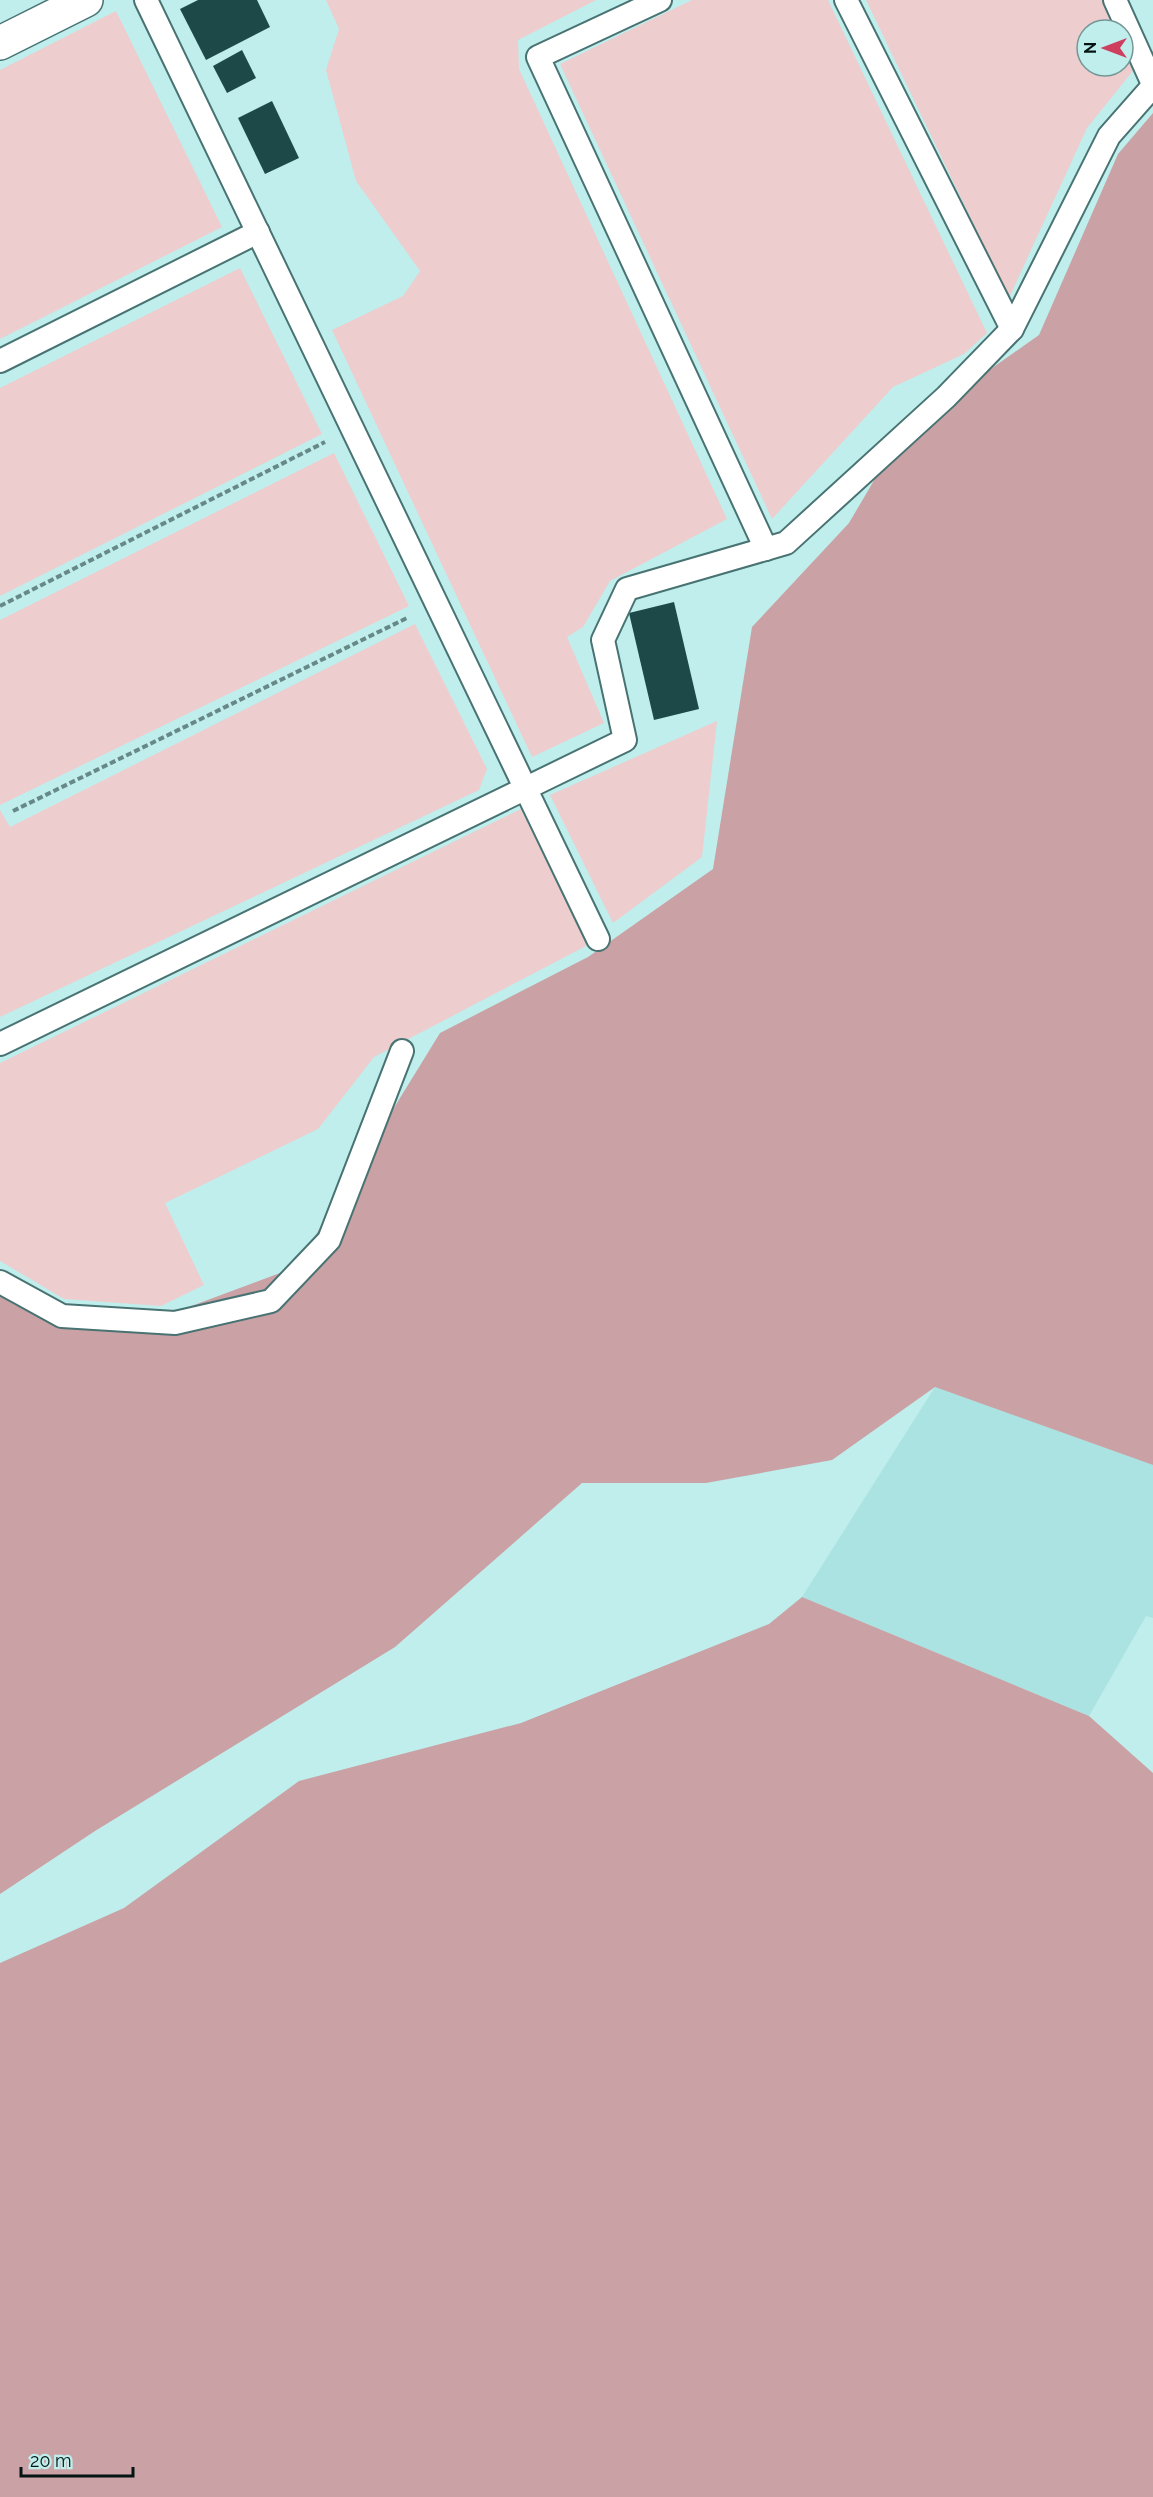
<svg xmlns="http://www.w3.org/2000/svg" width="1153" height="2497" viewBox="0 0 1153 2497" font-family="Raleway,sans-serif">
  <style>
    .built { fill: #aae3e1 }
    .green { fill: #eecdcf }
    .forest { fill: #caa1a4 }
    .building { fill: #1d4a49 }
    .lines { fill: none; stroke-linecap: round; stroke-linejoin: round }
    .service-casing { stroke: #487372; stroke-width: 26 }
    .minor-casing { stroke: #487372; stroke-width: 36 }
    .path { stroke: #678887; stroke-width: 4; stroke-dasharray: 6 3; stroke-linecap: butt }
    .service { stroke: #fff; stroke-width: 22 }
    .minor { stroke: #fff; stroke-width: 33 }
  </style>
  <rect width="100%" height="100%" fill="#bfeeec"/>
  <polygon class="built" points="935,1387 1153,1465 1153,1618 1146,1616 1089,1716 802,1597"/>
  <g class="green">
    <polygon points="326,0 596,0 518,40 519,69 727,519 610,581 583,627 567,637 604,723 532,757 332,330 403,296 420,271 356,181 326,70 339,29"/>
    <polygon points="692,0 828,0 987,333 964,354 893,387 772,519 560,64"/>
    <polygon points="866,0 1102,0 1117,30 1087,30 1087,66 1123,66 1123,42 1136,67 1087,128 1009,298"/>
    <polygon points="116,11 222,227 0,339 0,70"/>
    <polygon points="240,268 322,434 0,596 0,388"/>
    <polygon points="334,453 409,606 0,805 0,620"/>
    <polygon points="415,624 487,769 479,790 0,1017 0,810 10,827"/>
    <polygon points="717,721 702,857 613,923 550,795"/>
    <polygon points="521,809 588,945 374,1057 318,1129 165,1203 204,1285 161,1306 64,1299 0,1261 0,1063"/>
  </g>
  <g class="forest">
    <polygon points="1153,113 1153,1465 935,1387 832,1460 706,1483 582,1483 395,1647 95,1831 0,1894 0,1296 17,1306 143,1324 296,1267 440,1033 588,957 713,869 752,627 849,523 903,431 1039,335 1118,154"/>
    <polygon points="802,1597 1089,1716 1153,1773 1153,2497 0,2497 0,1963 124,1908 299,1781 521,1723 769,1624"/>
  </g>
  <g class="building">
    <polygon points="198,0 257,0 270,27 206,60 180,9"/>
    <polygon points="242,50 256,78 227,93 213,66"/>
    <polygon points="272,101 299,158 265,174 238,118"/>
    <polygon points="674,602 699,709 654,720 629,613"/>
  </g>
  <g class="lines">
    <defs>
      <g id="service">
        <polyline points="146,0 598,939"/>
        <polyline points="660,0 538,57 766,549"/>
        <polyline points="846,0 1012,329"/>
        <polyline points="1115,0 1153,84"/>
        <polyline points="0,361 258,232"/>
        <polyline points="0,1044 625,740 603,640 627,589 786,543 946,397 1012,329 1109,136 1153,86"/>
        <polyline points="0,1282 62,1316 175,1323 271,1301 329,1240 402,1051"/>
      </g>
      <polyline id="minor" points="0,43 86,0"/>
    </defs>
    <use href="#service" class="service-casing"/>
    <use href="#minor" class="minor-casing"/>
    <g class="path">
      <polyline points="0,606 325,442"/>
      <polyline points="13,811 409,617"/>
    </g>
    <use href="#service" class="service"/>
    <use href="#minor" class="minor"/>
  </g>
  <g transform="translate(1105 48) rotate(270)"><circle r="28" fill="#bfeeec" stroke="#749796" stroke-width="1.5"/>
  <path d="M0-4.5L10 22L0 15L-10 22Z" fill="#ce3e5d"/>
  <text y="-9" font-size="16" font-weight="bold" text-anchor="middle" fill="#041514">N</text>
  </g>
  <path d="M21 2467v9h112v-9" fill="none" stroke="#041514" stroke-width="3"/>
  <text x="30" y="2467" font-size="18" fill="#041514" stroke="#bfeeec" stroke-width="4.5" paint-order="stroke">20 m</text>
</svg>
